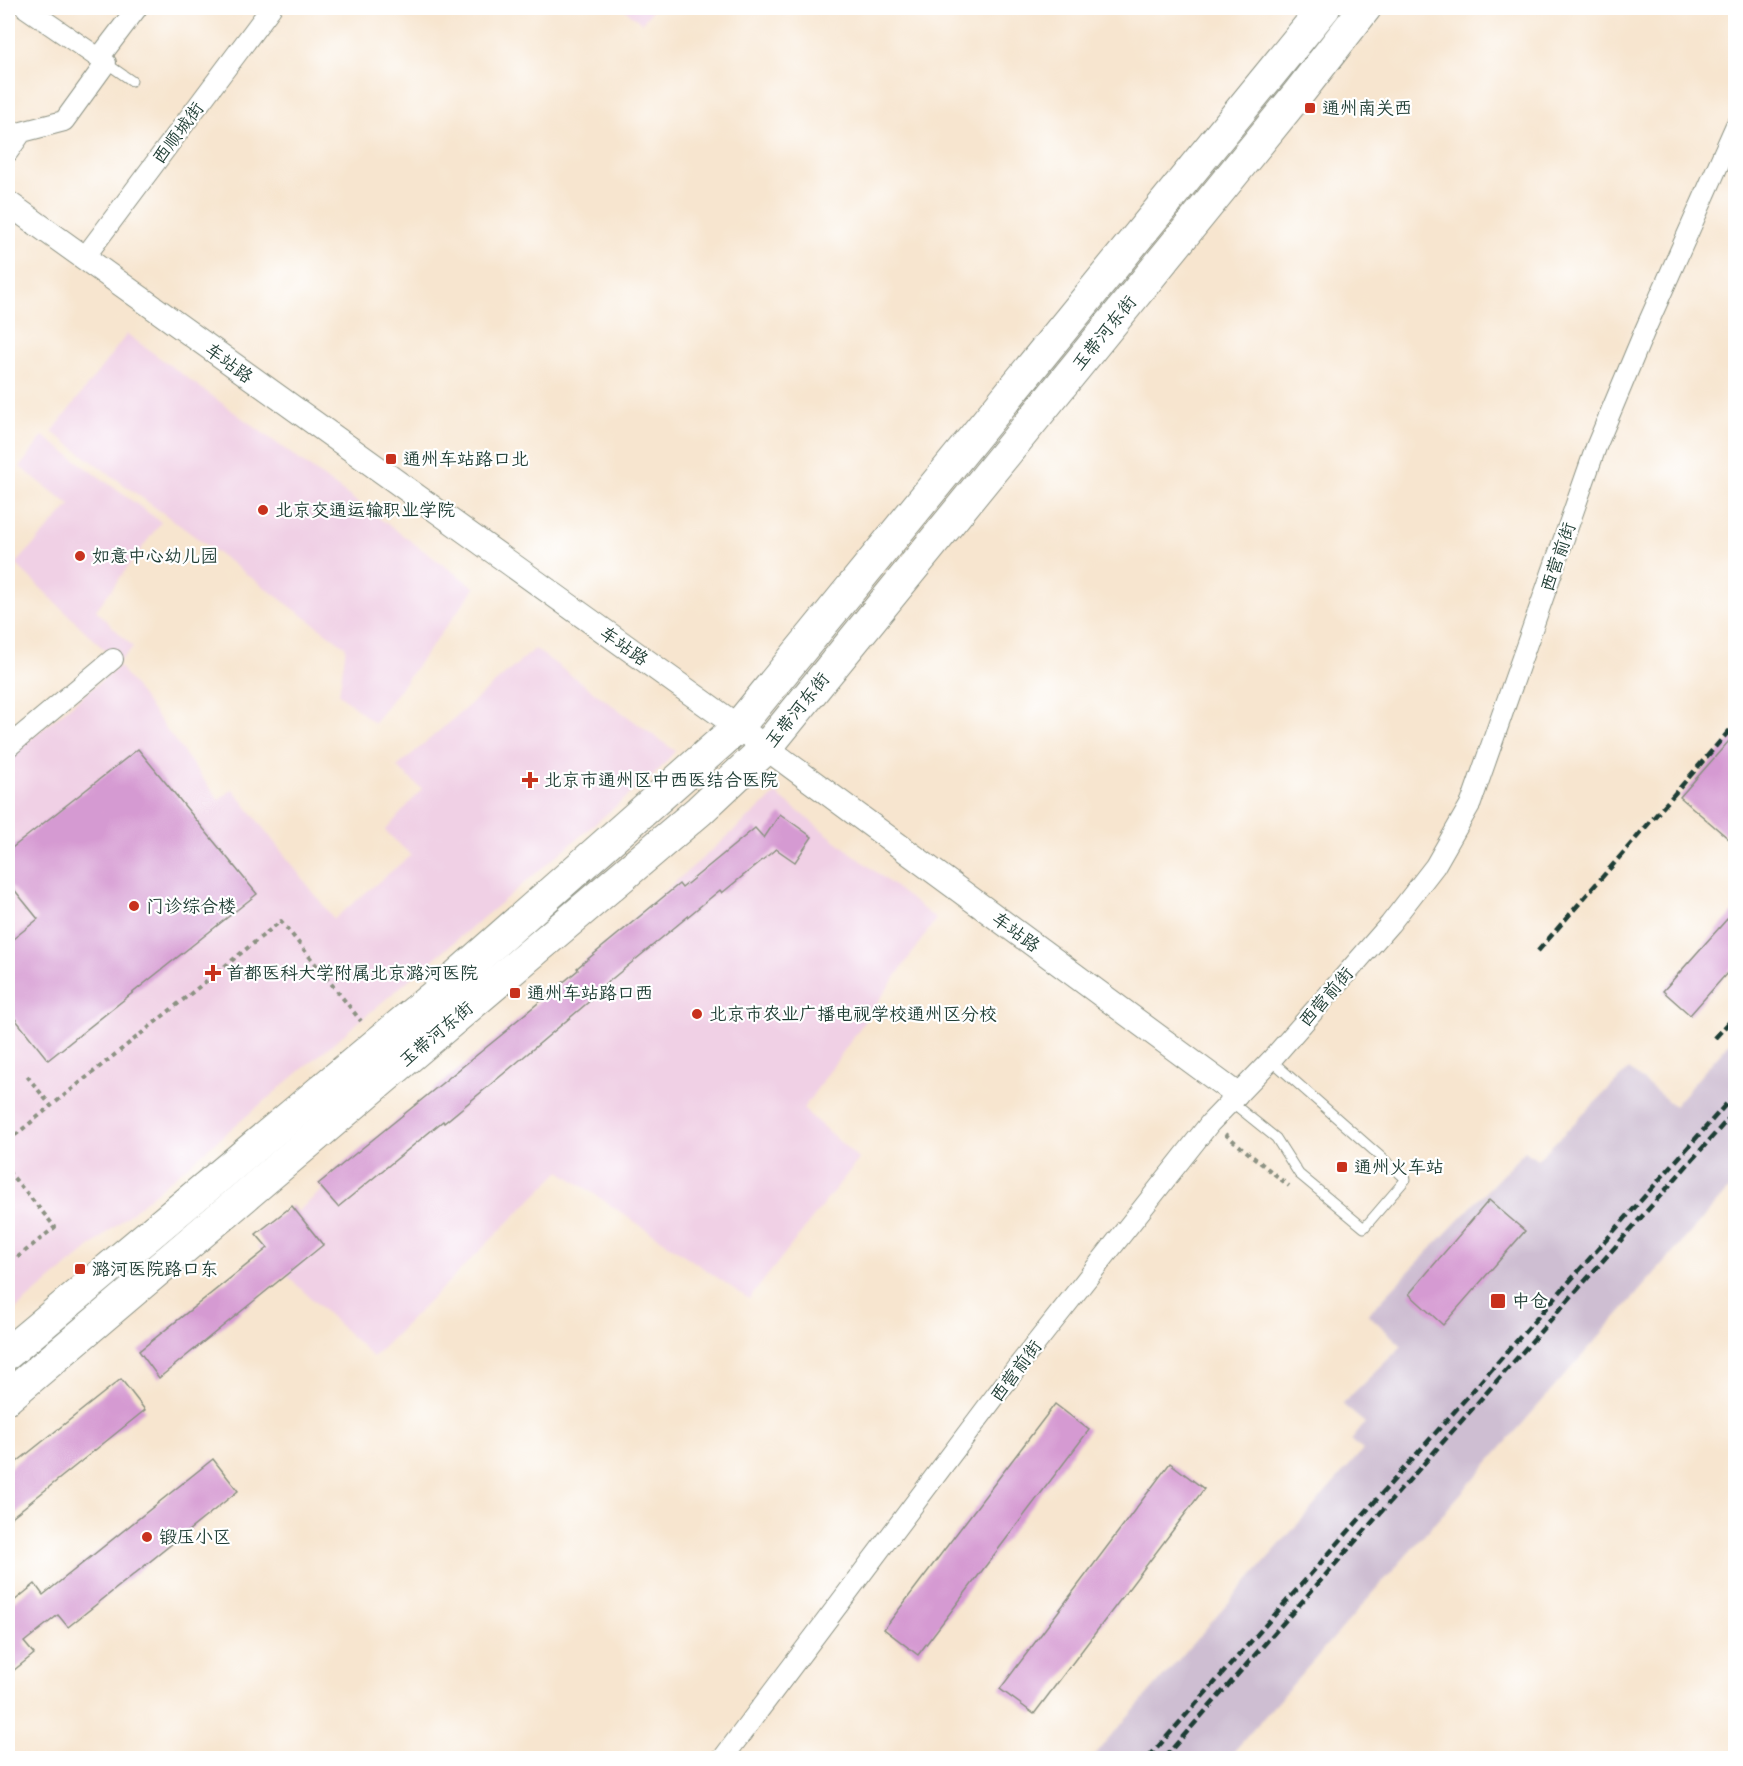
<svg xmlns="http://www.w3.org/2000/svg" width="1743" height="1766" viewBox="0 0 1743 1766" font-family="Sriracha,'LXGW WenKai TC',sans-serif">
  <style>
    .built { fill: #f0d0e5 }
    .industrial { fill: #cebed2 }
    .building { fill: #d59ad2 }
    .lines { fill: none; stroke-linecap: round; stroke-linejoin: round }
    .service-casing { stroke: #8b9182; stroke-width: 11 }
    .minor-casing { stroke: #8b9182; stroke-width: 22 }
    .tertiary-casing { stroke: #8b9182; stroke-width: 26 }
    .primary-casing { stroke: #8b9182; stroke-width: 34 }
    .path { stroke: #8b9182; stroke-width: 4; stroke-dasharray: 4.5 4.5; stroke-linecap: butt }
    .service { stroke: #fff; stroke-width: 9 }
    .minor { stroke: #fff; stroke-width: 20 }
    .tertiary { stroke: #fff; stroke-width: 24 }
    .primary { stroke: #fff; stroke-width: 32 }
    .rail { stroke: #1f3d34; stroke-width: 4.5; stroke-dasharray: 9 4.5; stroke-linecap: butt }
    .poi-dot { fill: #c8321e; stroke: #fff; stroke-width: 2 }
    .labels { text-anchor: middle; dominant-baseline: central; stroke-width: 4.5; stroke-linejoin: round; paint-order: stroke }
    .poi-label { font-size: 18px; fill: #1f3d34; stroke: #fff; text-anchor: start }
    .street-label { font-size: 18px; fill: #1f3d34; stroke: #fff }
  </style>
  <rect width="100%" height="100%" fill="#fff"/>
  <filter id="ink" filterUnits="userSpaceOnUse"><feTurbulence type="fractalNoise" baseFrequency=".0167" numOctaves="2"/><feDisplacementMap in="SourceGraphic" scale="12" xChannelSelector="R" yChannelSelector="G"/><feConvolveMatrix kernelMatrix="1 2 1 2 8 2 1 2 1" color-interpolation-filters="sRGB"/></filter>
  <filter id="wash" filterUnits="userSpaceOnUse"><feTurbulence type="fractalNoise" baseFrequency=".008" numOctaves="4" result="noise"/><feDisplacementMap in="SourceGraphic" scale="24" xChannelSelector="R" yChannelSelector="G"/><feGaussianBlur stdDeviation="1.35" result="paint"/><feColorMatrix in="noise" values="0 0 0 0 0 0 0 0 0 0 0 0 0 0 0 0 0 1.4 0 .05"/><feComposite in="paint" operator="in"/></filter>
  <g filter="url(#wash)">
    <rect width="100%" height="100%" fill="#f7e5cf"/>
    <g class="built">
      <polygon points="623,8 654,8 642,23"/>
      <polygon points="127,334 475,588 374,723 339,694 346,647 52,432"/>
      <polygon points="43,436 161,522 96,610 133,647 118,663 16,564 70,505 20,467"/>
      <polygon points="535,649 675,751 659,770 8,1316 8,758 119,666 219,800 233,789 334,919 411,855 385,831 422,789 397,767"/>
      <polygon points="776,794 936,919 803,1109 859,1159 749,1299 560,1171 373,1357 257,1247"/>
    </g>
    <polygon class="industrial" points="1735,1036 1735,1182 1228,1758 1092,1758 1363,1450 1351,1441 1365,1423 1342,1404 1402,1346 1368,1314 1525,1151 1537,1160 1629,1069 1674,1106"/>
    <g id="blocks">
      <g class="building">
        <polygon points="1736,733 1736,845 1680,797"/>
        <polygon points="138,749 257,894 48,1060 8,1010 8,943 38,919 8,882 8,851"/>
        <polygon points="780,814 812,837 795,862 776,849 722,893 720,890 596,992 598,994 514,1065 444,1123 443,1121 338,1207 318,1184 510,1028 509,1027 578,970 577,968 679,884 682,888 755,828 764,838"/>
        <polygon points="1736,909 1736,963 1690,1015 1663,991"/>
        <polygon points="1489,1200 1525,1231 1443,1325 1409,1294"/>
        <polygon points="292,1206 323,1245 159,1378 139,1351 268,1248 256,1234"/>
        <polygon points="121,1379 145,1410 8,1520 8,1469"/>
        <polygon points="1055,1404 1089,1430 918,1655 884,1629"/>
        <polygon points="213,1459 238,1491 68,1627 58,1615 24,1642 34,1654 8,1675 8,1606 35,1584 43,1595"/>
        <polygon points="1170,1463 1204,1489 1034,1714 1000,1689"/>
      </g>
    </g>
  </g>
  <g filter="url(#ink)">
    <use href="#blocks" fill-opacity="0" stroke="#8b9182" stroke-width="1.5"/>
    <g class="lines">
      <defs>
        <g id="service">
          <polyline points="106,63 132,81"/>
          <polyline points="1230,1101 1276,1138 1299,1174 1364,1228 1406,1179 1271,1060"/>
        </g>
        <g id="minor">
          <polyline points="99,58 137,8"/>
          <polyline points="8,152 22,132 64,121 106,63 26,8"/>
          <polyline points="84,258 271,8"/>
          <polyline points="8,747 113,659"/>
          <polyline points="723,1758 1018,1366 1210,1123 1271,1060 1390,924 1435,866 1471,803 1596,447 1645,330 1736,125"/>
        </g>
        <polyline id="tertiary" points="8,203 738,727 1236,1094"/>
        <g id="primary">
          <polyline points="8,1353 434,996 738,727 1324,8"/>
          <polyline points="8,1397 699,811 766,748 1298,94 1365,8"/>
        </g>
      </defs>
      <use href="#service" class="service-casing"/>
      <use href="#minor" class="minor-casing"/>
      <use href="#tertiary" class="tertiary-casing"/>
      <use href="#primary" class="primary-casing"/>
      <g class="path">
        <polyline points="412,969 419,978"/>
        <polyline points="27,1076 51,1106 281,921 361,1021"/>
        <polyline points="1225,1134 1289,1186"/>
        <polyline points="8,1141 51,1106"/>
        <polyline points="8,1171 55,1227 8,1265"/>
      </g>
      <use href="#service" class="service"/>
      <use href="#minor" class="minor"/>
      <use href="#tertiary" class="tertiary"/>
      <use href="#primary" class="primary"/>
      <g class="rail">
        <polyline points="1538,951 1736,723"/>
        <polyline points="1715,1038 1736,1015"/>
        <polyline points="1148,1758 1736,1093"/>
        <polyline points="1164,1758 1736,1110"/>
      </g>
    </g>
  </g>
  <g class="poi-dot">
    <rect x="1304" y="102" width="12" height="12" rx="3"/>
    <rect x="385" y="453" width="12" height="12" rx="3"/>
    <circle cx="263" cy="510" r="6"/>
    <circle cx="80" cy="556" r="6"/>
    <path d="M527 771h6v6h6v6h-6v6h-6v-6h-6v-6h6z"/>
    <circle cx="134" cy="906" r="6"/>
    <path d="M210 964h6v6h6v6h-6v6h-6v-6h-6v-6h6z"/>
    <rect x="509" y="987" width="12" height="12" rx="3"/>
    <circle cx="697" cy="1014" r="6"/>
    <rect x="1336" y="1161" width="12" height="12" rx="3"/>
    <rect x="74" y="1263" width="12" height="12" rx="3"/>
    <rect x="1490" y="1293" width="16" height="16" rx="3"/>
    <circle cx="147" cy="1537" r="6"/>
  </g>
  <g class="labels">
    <g class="poi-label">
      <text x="1322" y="108">通州南关西</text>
      <text x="403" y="459">通州车站路口北</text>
      <text x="275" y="510">北京交通运输职业学院</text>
      <text x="92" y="556">如意中心幼儿园</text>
      <text x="544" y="780">北京市通州区中西医结合医院</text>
      <text x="146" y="906">门诊综合楼</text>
      <text x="226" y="973">首都医科大学附属北京潞河医院</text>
      <text x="527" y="993">通州车站路口西</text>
      <text x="709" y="1014">北京市农业广播电视学校通州区分校</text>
      <text x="1354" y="1167">通州火车站</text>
      <text x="92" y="1269">潞河医院路口东</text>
      <text x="1512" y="1301">中仓</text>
      <text x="159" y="1537">锻压小区</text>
    </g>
    <g class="street-label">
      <text transform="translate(178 133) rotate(-53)">西顺城街</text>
      <text transform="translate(1104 333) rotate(-51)">玉带河东街</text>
      <text transform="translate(229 363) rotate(36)">车站路</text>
      <text transform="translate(1558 557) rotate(-71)">西营前街</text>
      <text transform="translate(624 646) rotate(35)">车站路</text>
      <text transform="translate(797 710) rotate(-51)">玉带河东街</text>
      <text transform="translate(1016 932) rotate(36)">车站路</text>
      <text transform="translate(1326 997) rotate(-49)">西营前街</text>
      <text transform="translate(436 1034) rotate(-40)">玉带河东街</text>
      <text transform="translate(1016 1371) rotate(-53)">西营前街</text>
    </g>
  </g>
  <rect width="1743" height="1766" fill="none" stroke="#fff" stroke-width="30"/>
</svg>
